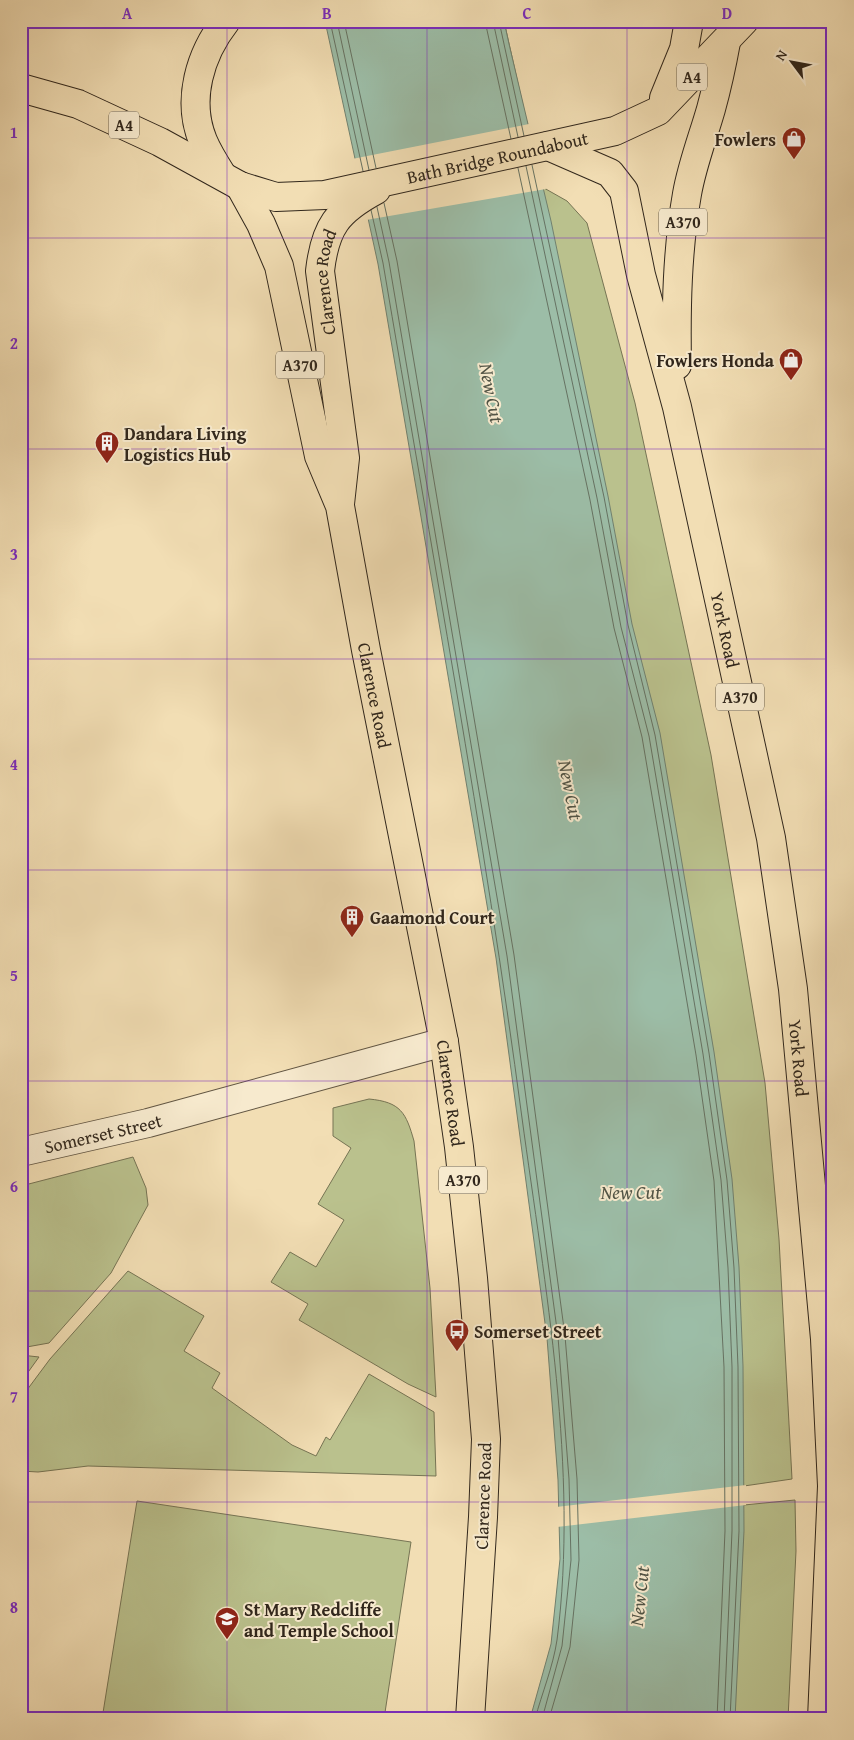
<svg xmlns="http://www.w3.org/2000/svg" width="854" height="1740" viewBox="0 0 854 1740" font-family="'Gentium Book Plus',serif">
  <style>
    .green { fill: #bac18d; stroke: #767454 }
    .water { fill: #9cbda7; stroke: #71816f }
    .pier { fill: #f2deb4 }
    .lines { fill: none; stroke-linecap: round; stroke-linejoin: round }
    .shore { stroke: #667262; stroke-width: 1 }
    .street-casing { stroke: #615542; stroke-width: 30 }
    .highway-casing { stroke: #31271c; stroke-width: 30 }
    .street { stroke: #f7eace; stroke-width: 28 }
    .highway { stroke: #f2deb4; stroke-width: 28 }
    .grid { fill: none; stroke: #7b2cbf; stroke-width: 1; stroke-opacity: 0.55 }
    .labels { text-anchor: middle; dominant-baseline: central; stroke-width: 4; stroke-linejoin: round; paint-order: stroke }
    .shield { fill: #f7eace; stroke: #6c6251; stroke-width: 1 }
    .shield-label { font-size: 16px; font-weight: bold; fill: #31271c }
    .poi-label { font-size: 18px; font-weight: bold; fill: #31271c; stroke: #f7eace; text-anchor: start }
    .street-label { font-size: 18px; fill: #31271c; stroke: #f7eace }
    .water-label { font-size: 19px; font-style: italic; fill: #515446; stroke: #f7eace }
    .neatline { fill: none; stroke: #7b2cbf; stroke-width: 2 }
    .grid-label { font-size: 16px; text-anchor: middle; font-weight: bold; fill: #7b2cbf }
  </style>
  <rect width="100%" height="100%" fill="#f2deb4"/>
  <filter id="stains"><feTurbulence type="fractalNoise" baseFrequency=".004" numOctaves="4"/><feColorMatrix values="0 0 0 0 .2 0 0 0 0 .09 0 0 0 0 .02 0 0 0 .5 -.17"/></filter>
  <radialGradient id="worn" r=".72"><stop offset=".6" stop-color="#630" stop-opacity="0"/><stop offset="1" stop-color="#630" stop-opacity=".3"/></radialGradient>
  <g class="green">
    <polygon points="504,21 527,124 544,188 567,201 587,223 635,403 711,755 765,1083 779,1239 792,1479 744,1486 744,1505 795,1500 796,1551 788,1719 677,1719"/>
    <path d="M369,1099c32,3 37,14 45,42l16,147 6,109 -28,-13 -109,-64 9,-16 -37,-22 19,-30 26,15 28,-47 -26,-16 33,-56 -18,-12v-28z"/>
    <polygon points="133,1157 146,1188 148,1205 111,1273 49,1343 21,1348 21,1186"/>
    <polygon points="128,1271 204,1316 184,1351 220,1373 212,1388 292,1445 316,1456 326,1437 330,1440 369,1374 434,1412 436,1476 88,1466 38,1472 21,1471 21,1398 50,1359"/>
    <polygon points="21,1355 39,1357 21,1382"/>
    <polygon points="137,1501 411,1542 384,1719 102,1719"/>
  </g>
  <polygon class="water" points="325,21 504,21 509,44 551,221 608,496 632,624 660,733 714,1052 732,1179 739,1267 743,1366 744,1531 735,1719 530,1719 551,1644 560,1559 558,1480 547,1338 496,958 378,264"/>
  <g class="pier">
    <polygon points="529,124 546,189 366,220 352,159"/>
    <polygon points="746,1485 746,1505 557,1527 556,1507"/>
  </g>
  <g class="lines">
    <g class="shore">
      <polyline points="330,21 363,171"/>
      <polyline points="337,21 369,170"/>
      <polyline points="344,21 376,168"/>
      <polyline points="485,21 511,139"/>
      <polyline points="493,21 518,137"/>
      <polyline points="499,21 524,136"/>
      <polyline points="532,165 604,497 628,625 655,735 709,1053 727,1180 734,1268 738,1367 739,1531 730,1719"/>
      <polyline points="526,166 597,498 621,627 649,736 703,1054 721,1180 728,1268 732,1367 732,1531 724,1719"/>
      <polyline points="518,168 590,500 614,628 642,737 696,1055 714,1181 724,1367 725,1531 717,1719"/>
      <polyline points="384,203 397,261 514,955 565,1336 577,1479 579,1560 570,1647 549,1719"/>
      <polyline points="377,207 389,262 507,956 558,1337 569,1479 571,1560 562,1646 542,1719"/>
      <path d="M371,210l12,53c48,284 101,569 139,855 23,169 57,352 35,522 -4,27 -15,53 -22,79"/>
    </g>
    <defs>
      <g id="street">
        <path id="s1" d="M21,1152l127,-29 296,-81"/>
      </g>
      <g id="highway">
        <path id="s2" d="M21,88l57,16 82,38 80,44 36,11 49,-2 290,-64 43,-20 86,-90"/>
        <polyline points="664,98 684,49 689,21"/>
        <path id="s3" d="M548,146l62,27 14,18 17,84 36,132 94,431 22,151 32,350 7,147 -10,233"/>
        <path d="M222,175c-7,-11 -14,-22 -19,-34 -17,-41 -3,-87 23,-120"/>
        <path id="s4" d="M240,186l21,38 18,42 40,190 21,50 26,144 78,392 15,105 14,131 13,161 -3,78 -13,202"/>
        <path d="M677,365c-1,-57 0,-114 10,-171 5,-29 16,-57 24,-85 6,-22 11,-45 15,-67"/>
        <path id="s5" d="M340,504l5,-46 -25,-187c5,-44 17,-60 56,-81"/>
      </g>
    </defs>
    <use href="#street" class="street-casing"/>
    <use href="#highway" class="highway-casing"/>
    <use href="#street" class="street"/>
    <use href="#highway" class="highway"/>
  </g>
  <path class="grid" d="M227,21v1698M427,21v1698M627,21v1698M21,238h812M21,449h812M21,659h812M21,870h812M21,1081h812M21,1291h812M21,1502h812"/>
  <defs>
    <symbol id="shop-pin" viewBox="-11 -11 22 30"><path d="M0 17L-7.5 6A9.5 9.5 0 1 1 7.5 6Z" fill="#8f2418" stroke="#f7eace"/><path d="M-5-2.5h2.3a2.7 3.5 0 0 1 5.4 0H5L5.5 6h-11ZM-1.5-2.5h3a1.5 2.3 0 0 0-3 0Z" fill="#fff"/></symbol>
    <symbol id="building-pin" viewBox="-11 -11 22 30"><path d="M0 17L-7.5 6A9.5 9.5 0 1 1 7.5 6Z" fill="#8f2418" stroke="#f7eace"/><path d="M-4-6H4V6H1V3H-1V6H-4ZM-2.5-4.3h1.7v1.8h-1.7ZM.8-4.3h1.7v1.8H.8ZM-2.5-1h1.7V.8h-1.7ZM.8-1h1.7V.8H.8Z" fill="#fff"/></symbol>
    <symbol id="bus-pin" viewBox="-11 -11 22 30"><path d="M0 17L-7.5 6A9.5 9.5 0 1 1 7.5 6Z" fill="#8f2418" stroke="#f7eace"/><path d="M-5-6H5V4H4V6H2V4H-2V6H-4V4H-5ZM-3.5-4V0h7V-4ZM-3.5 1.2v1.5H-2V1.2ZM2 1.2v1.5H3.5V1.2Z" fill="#fff"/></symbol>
    <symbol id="school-pin" viewBox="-11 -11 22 30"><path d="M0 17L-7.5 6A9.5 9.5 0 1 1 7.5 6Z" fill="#8f2418" stroke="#f7eace"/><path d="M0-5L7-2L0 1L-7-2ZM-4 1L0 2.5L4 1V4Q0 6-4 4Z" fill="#fff"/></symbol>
  </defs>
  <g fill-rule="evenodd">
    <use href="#shop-pin" x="780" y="125" width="28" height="38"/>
    <use href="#shop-pin" x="777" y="346" width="28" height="38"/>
    <use href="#building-pin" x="93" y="429" width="28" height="38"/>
    <use href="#building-pin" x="338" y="903" width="28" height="38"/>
    <use href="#bus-pin" x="443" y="1317" width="28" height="38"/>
    <use href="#school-pin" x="213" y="1605" width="28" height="38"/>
  </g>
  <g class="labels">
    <g class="shield">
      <rect x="677" y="63.5" width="30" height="27" rx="4"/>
      <rect x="109" y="111.5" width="30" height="27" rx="4"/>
      <rect x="659" y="208.5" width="48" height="27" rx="4"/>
      <rect x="276" y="351.5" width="48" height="27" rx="4"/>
      <rect x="716" y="683.5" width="48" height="27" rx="4"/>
      <rect x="439" y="1166.5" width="48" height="27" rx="4"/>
    </g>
    <g class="shield-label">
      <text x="692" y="77">A4</text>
      <text x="124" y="125">A4</text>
      <text x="683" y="222">A370</text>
      <text x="300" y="365">A370</text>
      <text x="740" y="697">A370</text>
      <text x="463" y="1180">A370</text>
    </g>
    <g class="poi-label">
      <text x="776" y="139" text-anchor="end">Fowlers</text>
      <text x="774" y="360" text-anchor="end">Fowlers Honda</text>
      <text x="124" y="433">Dandara Living<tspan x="124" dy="21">Logistics Hub</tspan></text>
      <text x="370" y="917">Gaamond Court</text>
      <text x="474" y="1331">Somerset Street</text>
      <text x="244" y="1609">St Mary Redcliffe<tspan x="244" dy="21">and Temple School</tspan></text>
    </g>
    <g class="street-label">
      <text stroke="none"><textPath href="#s2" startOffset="504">Bath Bridge Roundabout</textPath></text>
      <text stroke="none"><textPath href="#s5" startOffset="224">Clarence Road</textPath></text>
      <text stroke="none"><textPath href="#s3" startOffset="541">York Road</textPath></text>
      <text stroke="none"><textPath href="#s4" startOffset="530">Clarence Road</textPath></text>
      <text stroke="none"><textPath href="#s3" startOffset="976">York Road</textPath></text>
      <text stroke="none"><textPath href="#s4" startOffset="935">Clarence Road</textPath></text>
      <text stroke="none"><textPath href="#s1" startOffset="84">Somerset Street</textPath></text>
      <text transform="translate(483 1496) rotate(-88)">Clarence Road</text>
    </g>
    <g class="water-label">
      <text transform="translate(492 393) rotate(79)">New Cut</text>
      <text transform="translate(571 790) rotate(79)">New Cut</text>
      <text x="631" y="1192">New Cut</text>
      <text transform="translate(639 1596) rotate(-84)">New Cut</text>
    </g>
  </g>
  <rect width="854" height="1740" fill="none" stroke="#f2deb4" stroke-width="55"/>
  <g transform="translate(792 62) rotate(302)" stroke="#f7eace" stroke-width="4" paint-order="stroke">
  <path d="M0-4L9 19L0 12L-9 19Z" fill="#31271c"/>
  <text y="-8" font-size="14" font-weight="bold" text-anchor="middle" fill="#31271c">N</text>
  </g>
  <rect x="28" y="28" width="798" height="1684" class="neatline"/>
  <g class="grid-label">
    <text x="127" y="19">A</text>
    <text x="327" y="19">B</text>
    <text x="527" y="19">C</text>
    <text x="727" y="19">D</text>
    <text x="14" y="138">1</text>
    <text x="14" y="349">2</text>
    <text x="14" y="560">3</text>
    <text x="14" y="770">4</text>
    <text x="14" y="981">5</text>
    <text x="14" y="1192">6</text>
    <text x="14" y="1402">7</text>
    <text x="14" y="1613">8</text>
  </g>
  <rect width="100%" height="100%" filter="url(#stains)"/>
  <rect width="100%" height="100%" fill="url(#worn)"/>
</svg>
